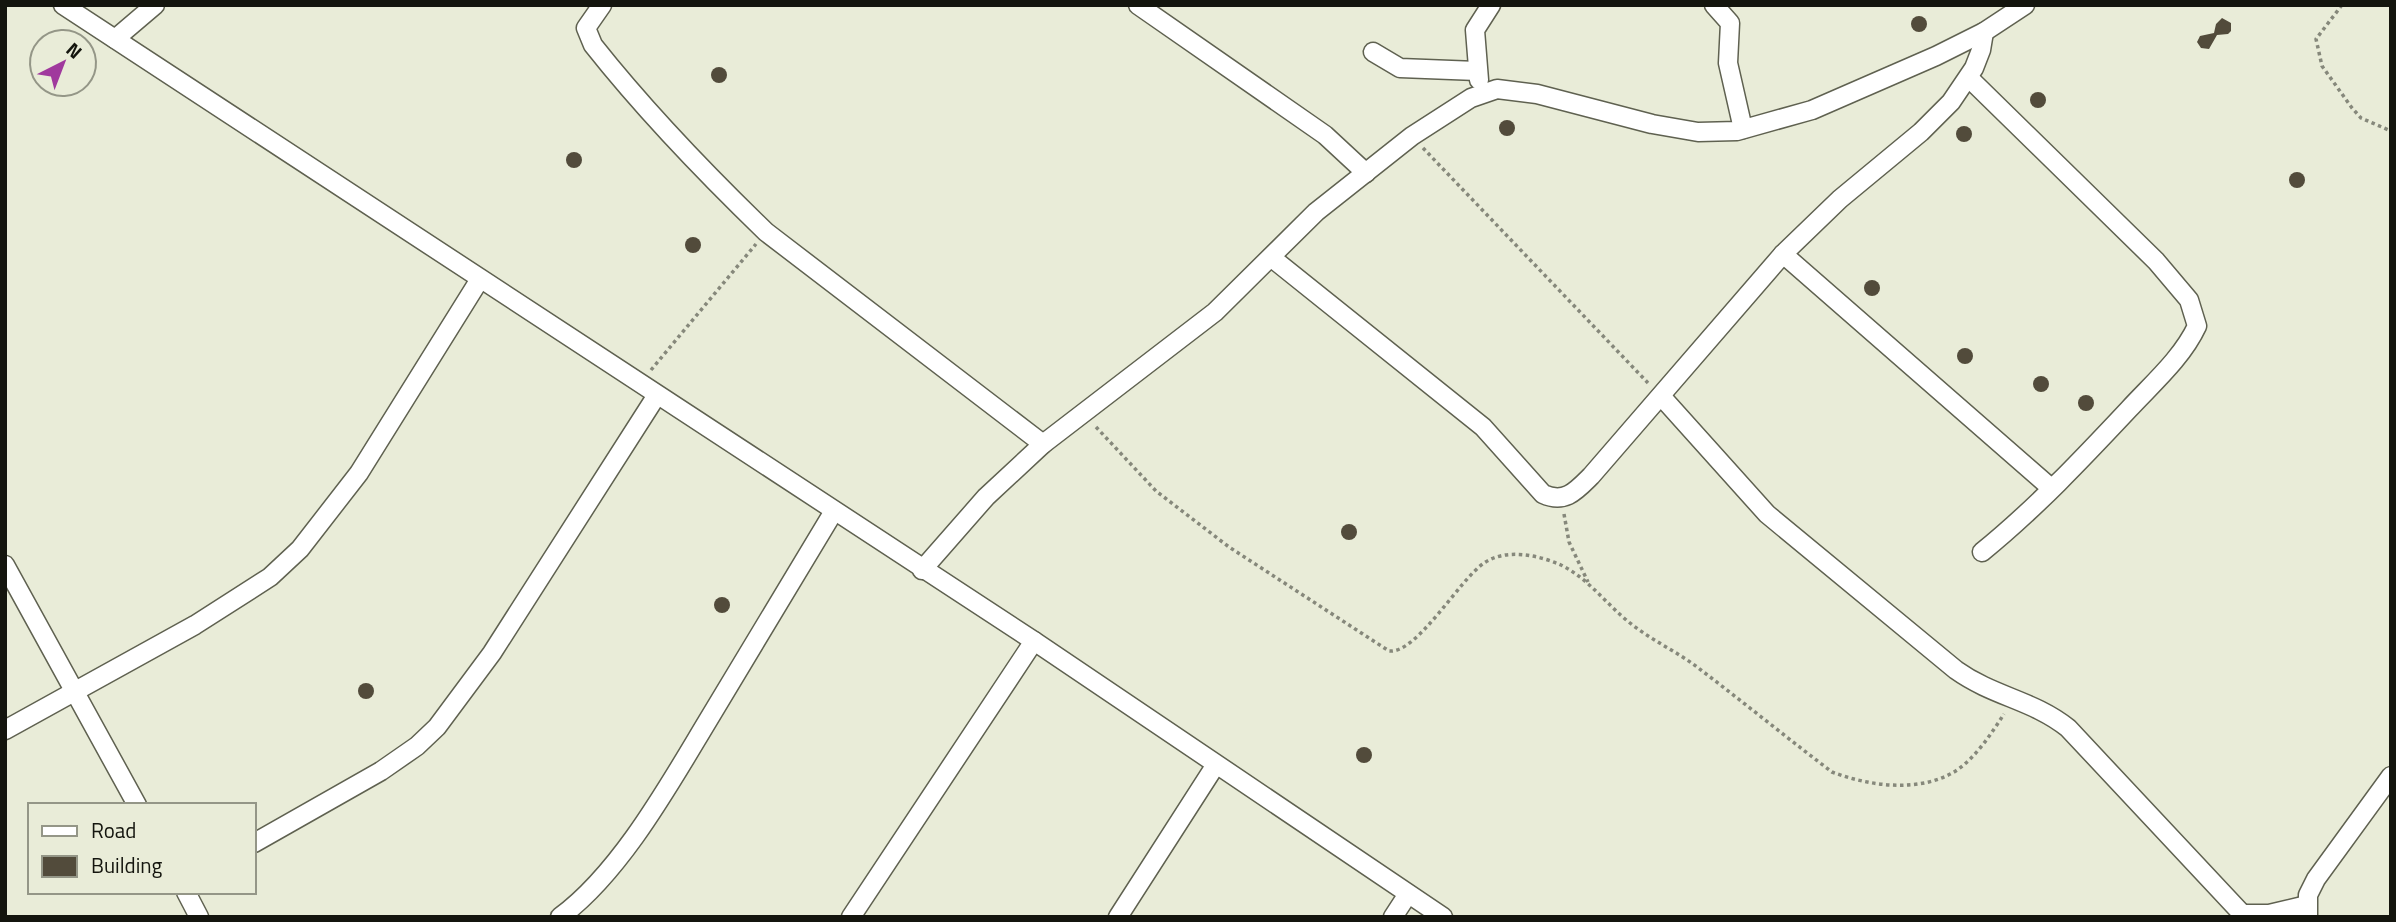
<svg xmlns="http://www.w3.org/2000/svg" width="2396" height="922" viewBox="0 0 2396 922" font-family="'Titillium Web',sans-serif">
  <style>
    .building { fill: #524b3b }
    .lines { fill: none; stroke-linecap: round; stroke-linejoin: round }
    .street-casing { stroke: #5f6150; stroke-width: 21 }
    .path { stroke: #86887b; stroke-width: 3.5; stroke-dasharray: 3.5 3.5; stroke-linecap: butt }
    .street { stroke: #fff; stroke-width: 18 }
  </style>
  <rect width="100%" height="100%" fill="#e9ecd8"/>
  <g class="building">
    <circle cx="1919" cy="24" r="8"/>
    <polygon points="2222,18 2231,23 2231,31 2228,34 2217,35 2209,49 2201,48 2197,42 2200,36 2214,33 2216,24"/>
    <circle cx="719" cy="75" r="8"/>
    <circle cx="2038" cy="100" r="8"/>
    <circle cx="1507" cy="128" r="8"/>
    <circle cx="1964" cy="134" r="8"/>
    <circle cx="574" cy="160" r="8"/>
    <circle cx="2297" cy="180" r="8"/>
    <circle cx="693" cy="245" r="8"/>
    <circle cx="1872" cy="288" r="8"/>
    <circle cx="1965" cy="356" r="8"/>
    <circle cx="2041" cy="384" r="8"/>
    <circle cx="2086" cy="403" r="8"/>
    <circle cx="1349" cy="532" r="8"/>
    <circle cx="722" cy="605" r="8"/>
    <circle cx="366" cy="691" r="8"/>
    <circle cx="1364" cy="755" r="8"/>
  </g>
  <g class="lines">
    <defs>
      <g id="street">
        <polyline points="63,5 1034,641 1443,917"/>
        <path d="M602,5l-16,23 7,17c53,67 112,128 173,187l277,212"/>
        <polyline points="1138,5 1325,135 1366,173"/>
        <polyline points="1714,5 1730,23 1728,63 1743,129"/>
        <polyline points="115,39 155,5"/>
        <polyline points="1373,52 1400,68 1477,71"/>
        <path d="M1969,78l187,183 33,39 8,26c-15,32 -44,57 -68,83 -46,49 -94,100 -147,143"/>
        <polyline points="1479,80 1475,30 1491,5"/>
        <polyline points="1783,254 2051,488"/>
        <path d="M1272,258l211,169 60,67c22,10 33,-3 48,-18l192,-222 57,-55 81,-67 30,-30 23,-34 7,-18 3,-18"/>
        <path d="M1661,396l106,118 189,156c38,27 77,30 112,58l177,189"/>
        <polyline points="5,565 137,805"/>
        <polyline points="922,570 986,497 1043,444 1215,312 1316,212 1412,136 1471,98 1497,89 1537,94 1652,124 1698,132 1737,131 1812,110 1936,56 1984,32 2025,5"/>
        <polyline points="5,730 195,625 270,577 300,549 359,473 480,279"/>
        <polyline points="254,843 381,771 417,746 437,727 492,653 657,395"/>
        <polyline points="186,892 199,917"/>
        <polyline points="2242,914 2269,914 2307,905"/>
        <path d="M560,917c60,-44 109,-132 147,-195 42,-71 85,-141 127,-211"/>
        <polyline points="851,917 1034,641"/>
        <polyline points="1118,917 1215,766"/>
        <polyline points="1393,917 1408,894"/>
        <polyline points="2308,917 2308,895 2316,879 2391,776"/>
      </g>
    </defs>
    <use href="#street" class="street-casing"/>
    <g class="path">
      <polyline points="2342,5 2316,39 2322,66 2352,108 2361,118 2391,131"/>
      <polyline points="1423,148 1648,383"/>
      <polyline points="651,370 756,244"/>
      <path d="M1096,427l60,64 73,56 160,104c28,3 70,-71 95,-88 22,-15 54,-8 77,2 28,14 45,39 69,58 21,17 46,28 67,44 45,34 90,71 135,105 37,14 86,21 122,0 21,-13 37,-38 50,-58"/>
      <polyline points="1564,514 1569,542 1588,582"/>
    </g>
    <use href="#street" class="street"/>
  </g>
  <rect width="2396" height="922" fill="none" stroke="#14150e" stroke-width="14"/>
  <rect x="28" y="803" width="228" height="91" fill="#e9ecd8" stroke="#949687" stroke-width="2"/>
  <rect x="42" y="826" width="35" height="10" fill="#ffffff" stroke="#949687" stroke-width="2"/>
  <text x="91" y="838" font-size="21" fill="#14150e">Road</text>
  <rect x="42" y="856" width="35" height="21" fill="#524b3b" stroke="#949687" stroke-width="2"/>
  <text x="91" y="873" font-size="21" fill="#14150e">Building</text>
  <g transform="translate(63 63) rotate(42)"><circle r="33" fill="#e9ecd8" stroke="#949687" stroke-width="2"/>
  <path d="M0-5L12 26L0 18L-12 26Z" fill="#a0399d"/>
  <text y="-10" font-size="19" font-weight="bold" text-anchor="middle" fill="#14150e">N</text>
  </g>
</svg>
